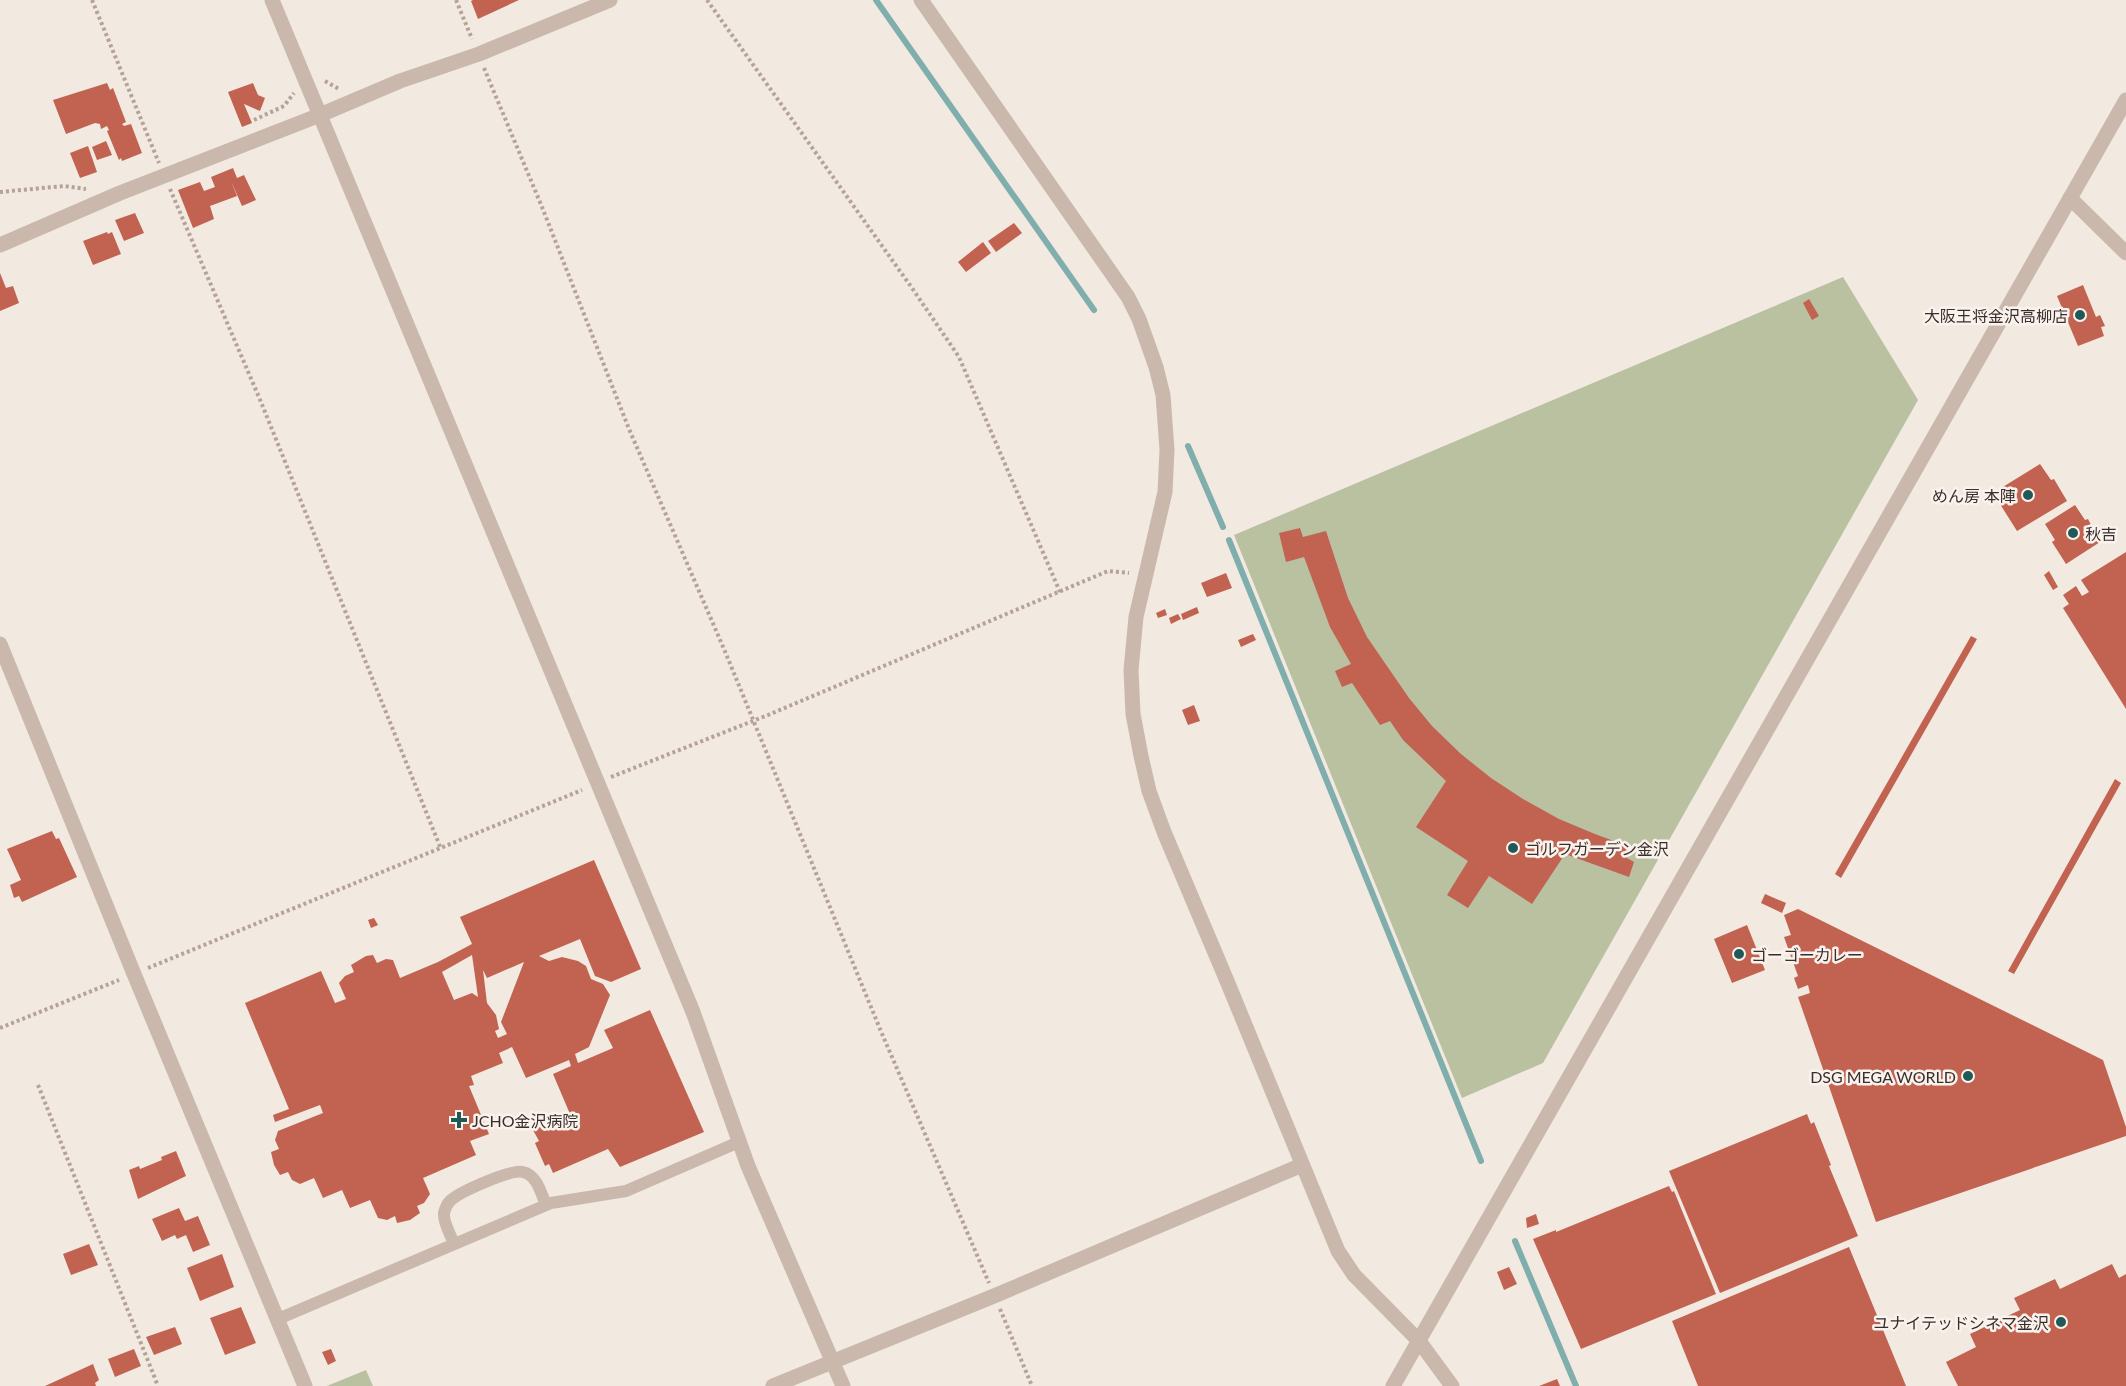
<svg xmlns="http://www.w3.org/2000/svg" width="2126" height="1386" viewBox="0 0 2126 1386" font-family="Lato,'Noto Sans JP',sans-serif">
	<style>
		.green { fill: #b9c1a1 }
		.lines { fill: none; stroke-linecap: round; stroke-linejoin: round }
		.stream { stroke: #80aead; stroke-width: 6 }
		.building { fill: #c16350; fill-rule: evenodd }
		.path { stroke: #b6a297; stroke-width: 4; stroke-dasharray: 3 3; stroke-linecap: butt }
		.service { stroke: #cab8ac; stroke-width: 12 }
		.minor { stroke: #cab8ac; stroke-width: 15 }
		.tertiary { stroke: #cab8ac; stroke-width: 15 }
		.poi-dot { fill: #225958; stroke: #faf3ed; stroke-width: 2 }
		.labels { text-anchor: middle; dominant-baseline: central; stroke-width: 5; stroke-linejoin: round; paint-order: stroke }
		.poi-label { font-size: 16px; fill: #392e2b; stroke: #faf3ed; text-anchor: end }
	</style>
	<rect width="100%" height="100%" fill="#f2e9e1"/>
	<path class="green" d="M1843,277L1918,400L1543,1063L1462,1098L1234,535Z
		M366,1370L373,1386H327Z"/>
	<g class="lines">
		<path class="stream" d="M876,0L1094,310
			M1188,446L1223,527
			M1229,540L1481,1161
			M1515,1241L1576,1386"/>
	</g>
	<path class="building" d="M473,0H519L478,19L471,1Z
		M107,83L110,90L113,88L126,122L122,124L124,126L131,124L142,153L122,161L121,158L119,160L107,131L109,130L107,126L101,129L100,124L95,123L66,134L53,100Z
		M253,83L258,95L265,98L260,111L244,104L252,123L242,127L228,92Z
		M106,141L112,155L97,160L92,147Z
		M88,146L97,172L80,178L70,153Z
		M233,168L237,178L244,175L256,200L242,206L231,181L237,196L210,206L214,219L193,228L178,190L200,182L204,191L215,187L211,177Z
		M135,213L144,233L124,241L115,220Z
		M1014,223L1022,233L996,252L988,241Z
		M107,232L108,234L112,232L121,254L93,265L83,241Z
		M983,242L991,253L966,272L958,262Z
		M0,273L6,288L13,286L19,303L0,311Z
		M2083,285L2096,317L2100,315L2105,326L2101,327L2104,336L2078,346L2057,296Z
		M1809,299L1819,316L1812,320L1803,303Z
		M2040,464L2051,480L2054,479L2067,501L2017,531L1993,493Z
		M2075,505L2085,520L2088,519L2100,542L2066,564L2052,542L2055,540L2045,524Z
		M1300,528L1303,537L1326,531L1348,598L1367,637L1409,698L1432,726L1461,754L1491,778L1523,799L1559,819L1595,834L1630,847L1627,858L1634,862L1629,877L1565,854L1532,904L1489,876L1468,908L1447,895L1468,861L1416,827L1446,781L1403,740L1390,721L1380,725L1352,683L1342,687L1335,671L1351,664L1330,627L1304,557L1286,562L1279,533Z
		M2126,552V709L2063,608L2069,604L2063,595L2076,586L2082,596L2089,592L2081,580Z
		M2049,571L2058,587L2053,590L2044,575Z
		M1226,573L1232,588L1207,597L1201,583Z
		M1197,607L1199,613L1183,620L1181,614Z
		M1165,609L1167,615L1158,618L1156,613Z
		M1178,614L1181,619L1171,624L1169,618Z
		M1253,634L1256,640L1241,647L1238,640Z
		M1971,636L1977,639L1841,878L1835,874Z
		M1194,705L1200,721L1188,725L1182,710Z
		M2115,779L2121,783L2014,974L2008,971Z
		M52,831L56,839L59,838L77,877L22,902L19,896L14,898L10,885L21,880L7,849Z
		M594,860L641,969L611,982L595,976L580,939L539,956L549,961L562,957L578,961L586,966L591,979L603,984L610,995L589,1047L575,1054L578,1063L613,1048L604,1030L650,1010L704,1132L620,1167L608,1149L553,1173L549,1164L545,1166L535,1143L539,1141L533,1130L570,1114L553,1074L571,1066L569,1060L526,1078L512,1047L499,1053L503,1063L471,1076L474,1085L469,1086L489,1134L470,1141L476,1155L423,1178L430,1194L424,1203L417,1206L420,1213L410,1220L397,1223L395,1216L387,1220L378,1218L370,1200L350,1208L342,1190L323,1198L314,1178L300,1184L292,1180L288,1172L280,1175L274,1165L271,1152L279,1149L275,1140L278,1131L323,1113L320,1105L275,1122L273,1115L289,1109L245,1003L321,971L335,1003L346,999L339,983L345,976L354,972L351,965L366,956L373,955L377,963L386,959L393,960L400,978L438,962L472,944L460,917ZM472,955L478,997L472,993L454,1000L442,972ZM524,962L501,1022L507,1034L498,1038L495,1031L499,1029L496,1015L487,1003L483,970L487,978Z
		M1765,894L1786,903L1782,913L1761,903Z
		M1798,909L2103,1060L2126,1127V1136L1876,1222L1798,997L1810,993L1808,985L1798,989L1794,978L1798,976L1784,937L1791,935L1784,915Z
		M374,918L378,925L371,928L368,920Z
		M1747,925L1765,970L1732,983L1714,939Z
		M1807,1114L1811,1124L1814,1122L1831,1165L1829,1166L1858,1236L1720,1293L1669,1171Z
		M176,1151L186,1176L138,1199L129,1170L139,1166L140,1169L162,1160L161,1157Z
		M1669,1186L1672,1192L1674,1191L1716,1294L1581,1349L1533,1239L1556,1230V1232Z
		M179,1208L185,1221L198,1216L210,1245L193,1252L186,1235L177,1239L175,1235L162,1241L152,1219Z
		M1536,1214L1539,1224L1527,1228L1526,1218Z
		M89,1244L98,1265L71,1275L63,1254Z
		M1849,1247L1906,1386H1698L1672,1321Z
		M222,1254L234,1287L200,1301L187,1268Z
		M2112,1264L2119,1278L2126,1274V1386H1958L1946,1362L1976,1347L1970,1334L2020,1310L2014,1298L2055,1279L2060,1289Z
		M1509,1267L1517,1284L1504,1290L1497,1272Z
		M241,1307L256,1343L225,1355L210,1318Z
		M175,1327L182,1344L154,1355L146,1337Z
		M134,1349L141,1366L115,1377L108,1359Z
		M331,1349L336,1361L328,1365L322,1352Z
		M93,1364L99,1380L95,1383L96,1386H45Z
		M1557,1379L1560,1386H1539Z"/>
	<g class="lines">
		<path class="path" d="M92,0L159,163
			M456,0L472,39
			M707,0L912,288L959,357L1060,592
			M484,68L542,207L629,429L724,649L880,1029L989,1283
			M325,81L339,89
			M254,120L284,106L294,93
			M170,189L261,402L441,849
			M0,192L64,186L86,189
			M611,777L768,715L1108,571L1129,573
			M148,968L582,790
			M0,1028L119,980
			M38,1085L158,1386
			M1000,1309L1032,1386"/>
		<path class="service" d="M454,1244C451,1235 443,1223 444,1213C445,1209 447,1204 450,1201C459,1192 511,1169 523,1172C537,1175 541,1193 546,1205
			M278,1319L551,1203L626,1191L739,1142"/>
		<path class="minor" d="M272,0L693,1012L748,1166L843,1386
			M2070,198L2126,253
			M0,644L134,974L305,1386
			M773,1386L994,1296L1302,1165"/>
		<path class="tertiary" d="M921,0L1128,297L1139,319L1156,367L1163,395L1167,450L1165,492L1136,617L1131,670L1133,714L1141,756L1149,791L1164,832L1227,981L1338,1251L1354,1275L1419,1341L1452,1386
			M0,245L120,193L320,115L400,81L479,54L610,0
			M1393,1386L2126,100"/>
	</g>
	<g class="poi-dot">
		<circle cx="2080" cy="315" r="6"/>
		<circle cx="2028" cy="495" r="6"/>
		<circle cx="2073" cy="533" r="6"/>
		<circle cx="1513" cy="848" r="6"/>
		<circle cx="1739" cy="954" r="6"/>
		<circle cx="1968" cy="1076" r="6"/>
		<path d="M456 1111h6v6h6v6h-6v6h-6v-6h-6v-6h6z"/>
		<circle cx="2061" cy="1322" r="6"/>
	</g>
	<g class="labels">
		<g class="poi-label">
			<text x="2068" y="315">大阪王将金沢高柳店</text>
			<text x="2016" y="495">めん房 本陣</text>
			<text x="2085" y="533" text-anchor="start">秋吉</text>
			<text x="1525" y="848" text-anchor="start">ゴルフガーデン金沢</text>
			<text x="1751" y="954" text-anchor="start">ゴーゴーカレー</text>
			<text x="1956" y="1076">DSG MEGA WORLD</text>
			<text x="472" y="1120" text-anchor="start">JCHO金沢病院</text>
			<text x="2049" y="1322">ユナイテッドシネマ金沢</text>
		</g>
	</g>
</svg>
